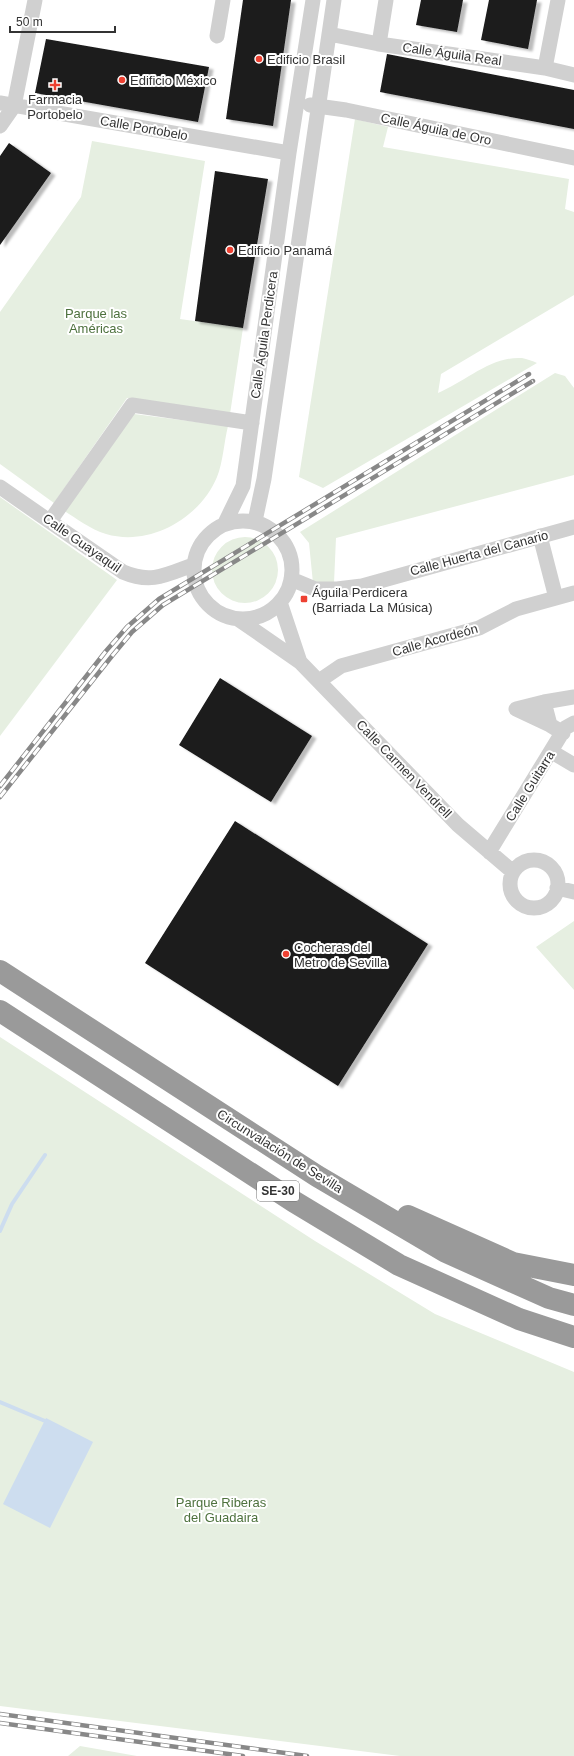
<svg xmlns="http://www.w3.org/2000/svg" width="574" height="1756" viewBox="0 0 574 1756" font-family="Helvetica,sans-serif">
	<style>
		.green { fill: #e6efe1 }
		.water { fill: #cdddef }
		.lines { fill: none; stroke-linecap: round; stroke-linejoin: round }
		.stream { stroke: #cdddef; stroke-width: 4 }
		.building { fill: #1a1a1a; filter: url(#shadow) }
		.minor { stroke: #d0d0d0; stroke-width: 15 }
		.highway { stroke: #9a9a9a; stroke-width: 22 }
		.rail-casing { stroke: #888; stroke-width: 4.5 }
		.rail { stroke: #fff; stroke-width: 3; stroke-dasharray: 9; stroke-linecap: butt }
		.poi-dot { fill: #ed4132; stroke: #fff; stroke-width: 1.5 }
		.labels { text-anchor: middle; dominant-baseline: central; stroke-width: 4; stroke-linejoin: round; paint-order: stroke }
		.shield { fill: #fff; stroke: #707070; stroke-width: 1 }
		.shield-label { font-size: 12px; font-weight: bold; fill: #333 }
		.street-label { font-size: 13px; fill: #333; stroke: #fff }
		.poi-label { font-size: 13px; fill: #333; stroke: #fff; text-anchor: start }
		.park-label { font-size: 13px; fill: #4d713d; stroke: #fff }
	</style>
	<defs>
		<filter id="shadow"><feDropShadow dx="4.5" dy="2.5" stdDeviation="1" flood-color="#0004"/></filter>
	</defs>
	<rect width="100%" height="100%" fill="#fff"/>
	<path class="green" d="M355,119L388,127L383,147L569,179L565,209L574,212V295L441,374L438,393C465,382 491,356 522,358C527,359 533,361 537,363L323,488L299,477Z
		M92,141L205,161L180,319L243,328L230,414L127,398L54,503L0,464V312L81,197Z
		M555,373L565,376L574,388V475L336,538L334,583H313L309,543L300,532Z
		M134,414L228,426C224,442 223,462 217,477C200,518 150,547 106,534C90,529 77,519 63,510Z
		M0,497L117,580L0,736Z
		M212 570a33 33 0 1 1 66 0a33 33 0 1 1-66 0Z
		M574,921V990L536,947Z
		M0,1037L315,1241L435,1314L574,1372V1756H400L0,1706Z
		M80,1746L137,1756H68Z"/>
	<path class="water" d="M46,1418L93,1442L50,1528L3,1504Z"/>
	<g class="lines">
		<path class="stream" d="M0,1231L12,1204L45,1155
			M0,1402L45,1421"/>
	</g>
	<path class="building" d="M243,0H291L273,126L226,119Z
		M421,0H463L457,32L416,25Z
		M489,0H537L528,49L481,40Z
		M46,39L209,67L198,122L35,93Z
		M387,54L574,90V129L380,92Z
		M9,143L51,173L0,245V156Z
		M215,171L268,179L243,328L195,321Z
		M220,678L312,736L271,802L179,745Z
		M235,821L428,944L338,1086L145,963Z"/>
	<g class="lines">
		<path class="minor" d="M329,34L379,44L545,68L574,75
			M217,36L223,0
			M379,44L386,0
			M545,68L558,0
			M0,103L289,153
			M310,105L346,110L574,158
			M0,126L14,106L35,0
			M0,487L123,572C151,584 166,575 193,565
			M194 570a49 49 0 1 1 98 0a49 49 0 1 1-98 0Z
			M50,521L132,405L252,423
			M255,521L264,479L334,0
			M225,523L243,486L289,153L313,0
			M540,536L556,598
			M291,579L315,589H337L362,586L574,527
			M280,602L300,662
			M238,619L300,662L458,825L513,872
			M319,681L341,666L479,628L516,609L574,593
			M544,702L516,709L550,725
			M563,733L550,725L544,702L574,697
			M552,752L574,765
			M489,852L565,728L574,723
			M510 884a24 24 0 1 1 48 0a24 24 0 1 1-48 0Z
			M557,888L574,892"/>
		<path class="highway" d="M0,971L317,1176L446,1252L549,1298L574,1305
			M0,1011L293,1201L399,1265L519,1319L574,1337
			M408,1216L513,1263L574,1275"/>
		<g class="rail-casing">
			<path id="rail" d="M0,786L106,651L127,627L159,599L529,374
				M0,797L112,656L132,632L163,605L533,381
				M0,1714L307,1756
				M0,1723L243,1756"/>
		</g>
		<use href="#rail" class="rail"/>
	</g>
	<g class="poi-dot">
		<circle cx="259" cy="59" r="4"/>
		<circle cx="122" cy="80" r="4"/>
		<path d="M53 79h4v4h4v4h-4v4h-4v-4h-4v-4h4z"/>
		<circle cx="230" cy="250" r="4"/>
		<rect x="300" y="595" width="8" height="8" rx="2"/>
		<circle cx="286" cy="954" r="4"/>
	</g>
	<g class="labels">
		<rect class="shield" x="257" y="1181" width="42" height="20" rx="3"/>
		<g class="shield-label">
			<text x="278" y="1191">SE-30</text>
		</g>
		<g class="street-label">
			<text transform="translate(452 54) rotate(8)">Calle Águila Real</text>
			<text transform="translate(144 128) rotate(10)">Calle Portobelo</text>
			<text transform="translate(436 129) rotate(12)">Calle Águila de Oro</text>
			<text transform="translate(264 335) rotate(-82)">Calle Águila Perdicera</text>
			<text transform="translate(82 543) rotate(35)">Calle Guayaquil</text>
			<text transform="translate(479 553) rotate(-15)">Calle Huerta del Canario</text>
			<text transform="translate(435 640) rotate(-16)">Calle Acordeón</text>
			<text transform="translate(404 769) rotate(46)">Calle Carmen Vendrell</text>
			<text transform="translate(530 786) rotate(-58)">Calle Guitarra</text>
			<text transform="translate(280 1151) rotate(32)">Circunvalación de Sevilla</text>
		</g>
		<g class="poi-label">
			<text x="267" y="59">Edificio Brasil</text>
			<text x="130" y="80">Edificio México</text>
			<text x="55" y="99" text-anchor="middle">Farmacia<tspan x="55" dy="15">Portobelo</tspan></text>
			<text x="238" y="250">Edificio Panamá</text>
			<text x="312" y="592">Águila Perdicera<tspan x="312" dy="15">(Barriada La Música)</tspan></text>
			<text x="294" y="947">Cocheras del<tspan x="294" dy="15">Metro de Sevilla</tspan></text>
		</g>
		<g class="park-label">
			<text x="96" y="313">Parque las<tspan x="96" dy="15">Américas</tspan></text>
			<text x="221" y="1502">Parque Riberas<tspan x="221" dy="15">del Guadaira</tspan></text>
		</g>
	</g>
	<path d="M10 26v6h105v-6" fill="none" stroke="#333333" stroke-width="2"/>
	<text x="16" y="26" font-size="12" fill="#333333" stroke="#ffffff" stroke-width="3" paint-order="stroke">50 m</text>
</svg>
